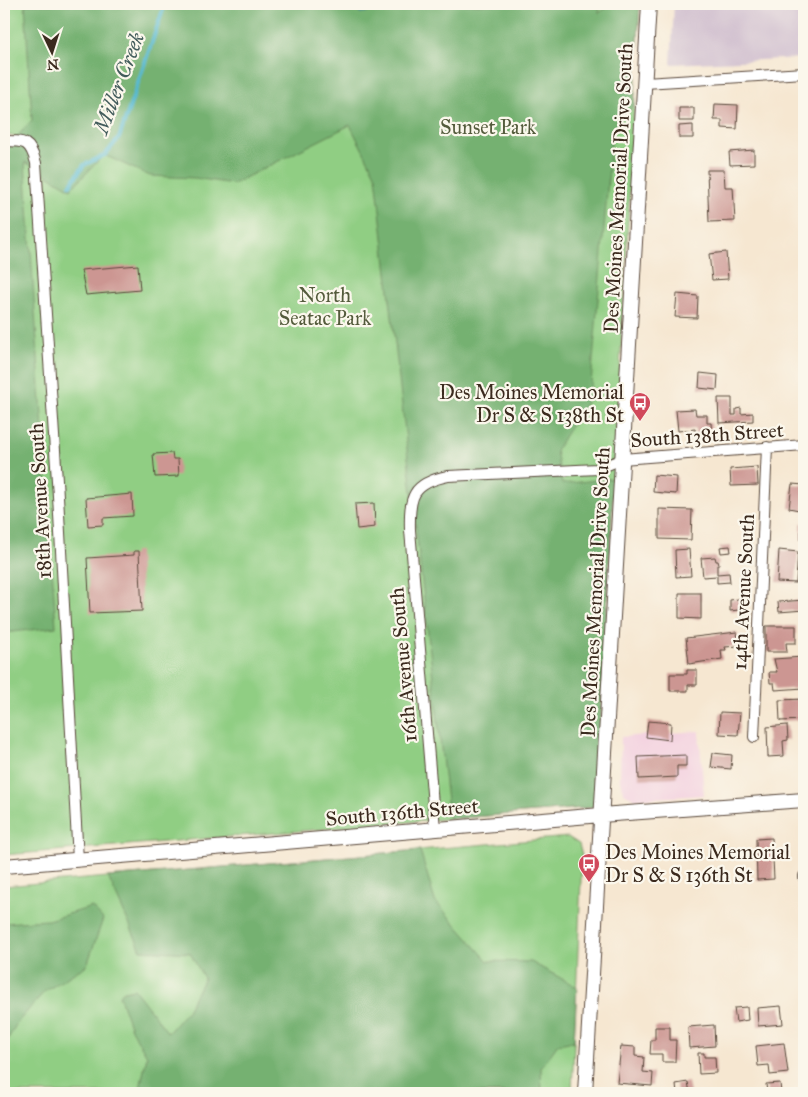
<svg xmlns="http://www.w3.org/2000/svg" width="808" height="1097" viewBox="0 0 808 1097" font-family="'IM FELL Great Primer',serif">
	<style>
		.built { fill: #f3cfdf }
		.industrial { fill: #cfbdce }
		.green { fill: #90ce83; stroke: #667c50 }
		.forest { fill: #74b171; stroke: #586e48 }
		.water { fill: #52b8d0; stroke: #467177 }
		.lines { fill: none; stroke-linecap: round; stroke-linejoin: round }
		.stream { stroke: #52b8d0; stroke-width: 4 }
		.building { fill: #cc9692 }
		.street-casing { stroke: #574639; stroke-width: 12 }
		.secondary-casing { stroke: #574639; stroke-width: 16 }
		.street { stroke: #fff; stroke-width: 10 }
		.secondary { stroke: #fff; stroke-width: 14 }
		.labels { text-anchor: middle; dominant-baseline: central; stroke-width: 4.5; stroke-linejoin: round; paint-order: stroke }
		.park-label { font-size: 20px; fill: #545b3c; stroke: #fbf7ec }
		.street-label { font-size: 20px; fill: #3b2a1e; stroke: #fbf7ec }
		.poi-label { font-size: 20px; fill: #3b2a1e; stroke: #fbf7ec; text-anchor: end }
		.water-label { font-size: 21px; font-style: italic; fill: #435c5c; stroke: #fbf7ec }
	</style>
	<rect width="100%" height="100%" fill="#fbf7ec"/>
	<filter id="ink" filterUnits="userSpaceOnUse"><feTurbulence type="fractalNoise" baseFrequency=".02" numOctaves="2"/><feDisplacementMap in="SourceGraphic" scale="10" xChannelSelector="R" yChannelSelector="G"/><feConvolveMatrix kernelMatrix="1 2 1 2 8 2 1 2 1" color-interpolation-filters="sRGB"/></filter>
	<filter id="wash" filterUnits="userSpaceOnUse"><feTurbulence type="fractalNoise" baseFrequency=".0096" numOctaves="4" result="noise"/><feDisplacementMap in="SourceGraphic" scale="20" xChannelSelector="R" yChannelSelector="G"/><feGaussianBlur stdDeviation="1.12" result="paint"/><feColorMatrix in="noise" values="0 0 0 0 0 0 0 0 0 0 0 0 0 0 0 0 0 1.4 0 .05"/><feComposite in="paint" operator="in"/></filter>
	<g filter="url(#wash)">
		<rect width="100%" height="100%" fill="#f6e7d1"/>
		<path class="built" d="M699,731L704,795L635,799L624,793L620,781L621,737Z"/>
		<path class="industrial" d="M674,4H804V58L671,64Z"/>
		<path class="green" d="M4,4H640L596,807L4,855V627L49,622L14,136H4Z
			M568,837L579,844L582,856L572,1093H4V886Z"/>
		<path class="forest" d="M25,4H600L599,13L612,4H640L634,105L612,132L590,396L556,450L562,484L614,478L596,807L449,819L376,176L350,125L233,184L195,178L150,176L104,155L71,189L25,162L56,627L4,633V149L7,148L32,120Z
			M420,850L435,901L488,961L531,962L577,987L574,1041L558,1044L541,1068L542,1093H139L147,1056L131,1029L119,995L124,991L134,989L168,1033L187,1011L204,978L190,953L141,950L108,877Z
			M92,907L103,919L87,965L44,992L17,1023L4,1046V923L48,920Z"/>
		<path class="water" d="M355,4H370V7L367,12L360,13Z"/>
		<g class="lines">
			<path class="stream" d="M70,185L84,165L105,155L119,138L165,4"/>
		</g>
		<g id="blocks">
			<path class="building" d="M774,4H804V7L774,5Z
				M715,104L738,105L737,129L722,128V120H714Z
				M679,108H694V121H679Z
				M693,125V138H679V126Z
				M754,150V164L730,165L729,152Z
				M707,170H724L725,187H733L735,221L709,222Z
				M726,252L728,279L712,280L709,254Z
				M138,265L140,290L86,295L81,270Z
				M677,294L698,296L697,318L675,317Z
				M700,373L718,375L717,390L699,388Z
				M718,398H732V415H736V409L741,408V414L753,413V421L719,423Z
				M695,409L696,415H707V423H711L712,438L696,440L695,429L678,431L676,410Z
				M172,453L173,459H178L179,476L155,477L153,454Z
				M757,467L758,485L731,486L730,469Z
				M654,475L677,477L676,494L653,492Z
				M792,484L804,485V511L789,508Z
				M132,494L133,516L103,518V525L88,526L86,498Z
				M374,503L375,527L357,529L355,504Z
				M659,509L692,510L691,540L659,539Z
				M801,523H804V540H801Z
				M730,546L731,552L721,553L720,547Z
				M689,549L691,576L676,577L675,550Z
				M779,550L798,552L796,583L777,582Z
				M134,551H139L142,611L90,613L87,558L134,555Z
				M715,557L716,561H718L719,565H717V574L729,573L730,582L717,583V576L703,577L701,558Z
				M679,593H701V619L679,618Z
				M747,598V609L730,611V600Z
				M804,600V610L779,612L778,602Z
				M766,626H796V643H786L787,652H766Z
				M737,632L739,646L725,647L726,650H721L722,659L689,664L686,638Z
				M803,657L804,688L775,690L774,683H770L769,672H777L774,659Z
				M687,670H697V685H688V691H670V674H687Z
				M804,699V720L780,721L779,700Z
				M720,712L740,713L738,735L719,734Z
				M648,721L671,723L670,740L646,737Z
				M787,725L788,740L783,741L784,756L768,757L767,727Z
				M801,732H804V751H802Z
				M713,753L732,755L731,769L711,767Z
				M686,755V766H677V777L639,779L638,757Z
				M772,838L774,879L757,880L756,839Z
				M781,1006L783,1024L758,1026L757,1008Z
				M747,1007L748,1020L736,1022L734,1008Z
				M714,1025L715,1046L689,1048L688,1027Z
				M655,1027H670V1040H676L675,1062H662V1054H650L651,1040H655Z
				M784,1043L788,1073L770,1075L769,1065L758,1066L756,1046Z
				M621,1046L635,1047V1056L644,1057L643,1072L653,1073L652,1086L617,1083Z
				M698,1053H704V1057H715L716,1073L699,1074Z
				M688,1082L690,1093H677L676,1084Z
				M780,1083L781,1093H767L766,1084Z
				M640,1091V1093H624V1092Z"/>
		</g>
	</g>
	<g filter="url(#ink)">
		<use href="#blocks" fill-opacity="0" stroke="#574639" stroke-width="1"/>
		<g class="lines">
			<g class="street-casing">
				<path id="street" d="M645,83L804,73
					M4,141C25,141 30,141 36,163L58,496L78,860
					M754,737L767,447
					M435,829L410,530C409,497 412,483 448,476L598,469L622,459L804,445
					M804,876V878"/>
			</g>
			<g class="secondary-casing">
				<path id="secondary" d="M4,866L601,815L804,800
					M585,1093L649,4"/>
			</g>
			<use href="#street" class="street"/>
			<use href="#secondary" class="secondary"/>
		</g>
	</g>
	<defs>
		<g id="bus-pin" transform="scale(1.125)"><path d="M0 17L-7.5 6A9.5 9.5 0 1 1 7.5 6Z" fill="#d1495b" stroke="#fbf7ec"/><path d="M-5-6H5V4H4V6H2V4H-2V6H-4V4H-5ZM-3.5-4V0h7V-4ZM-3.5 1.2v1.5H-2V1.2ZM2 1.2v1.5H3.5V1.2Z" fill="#fff"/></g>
	</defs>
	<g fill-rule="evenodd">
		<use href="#bus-pin" x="640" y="403"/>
		<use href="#bus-pin" x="589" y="864"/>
	</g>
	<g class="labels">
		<g class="park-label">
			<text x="488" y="127">Sunset Park</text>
			<text x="325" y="295">North<tspan x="325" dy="23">Seatac Park</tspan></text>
		</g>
		<g class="street-label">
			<text transform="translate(618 188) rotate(-87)">Des Moines Memorial Drive South</text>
			<text transform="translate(707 435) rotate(-4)">South 138th Street</text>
			<text transform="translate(40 501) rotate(-93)">18th Avenue South</text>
			<text transform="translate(595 592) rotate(-87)">Des Moines Memorial Drive South</text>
			<text transform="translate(743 592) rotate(-87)">14th Avenue South</text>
			<text transform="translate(403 665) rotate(-95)">16th Avenue South</text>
			<text transform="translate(402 812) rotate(-5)">South 136th Street</text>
		</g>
		<g class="poi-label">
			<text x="624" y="392">Des Moines Memorial<tspan x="624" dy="23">Dr S &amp; S 138th St</tspan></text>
			<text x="605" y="852" text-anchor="start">Des Moines Memorial<tspan x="605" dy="23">Dr S &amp; S 136th St</tspan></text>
		</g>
		<g class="water-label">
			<text transform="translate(119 83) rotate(-69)">Miller Creek</text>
		</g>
	</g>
	<rect width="808" height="1097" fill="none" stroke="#fbf7ec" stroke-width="20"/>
	<g transform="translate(52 52) rotate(176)" stroke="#fbf7ec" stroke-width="4" paint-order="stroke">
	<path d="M0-4L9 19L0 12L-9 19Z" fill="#3b2a1e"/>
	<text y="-8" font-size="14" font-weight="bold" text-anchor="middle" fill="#3b2a1e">N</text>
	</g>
</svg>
